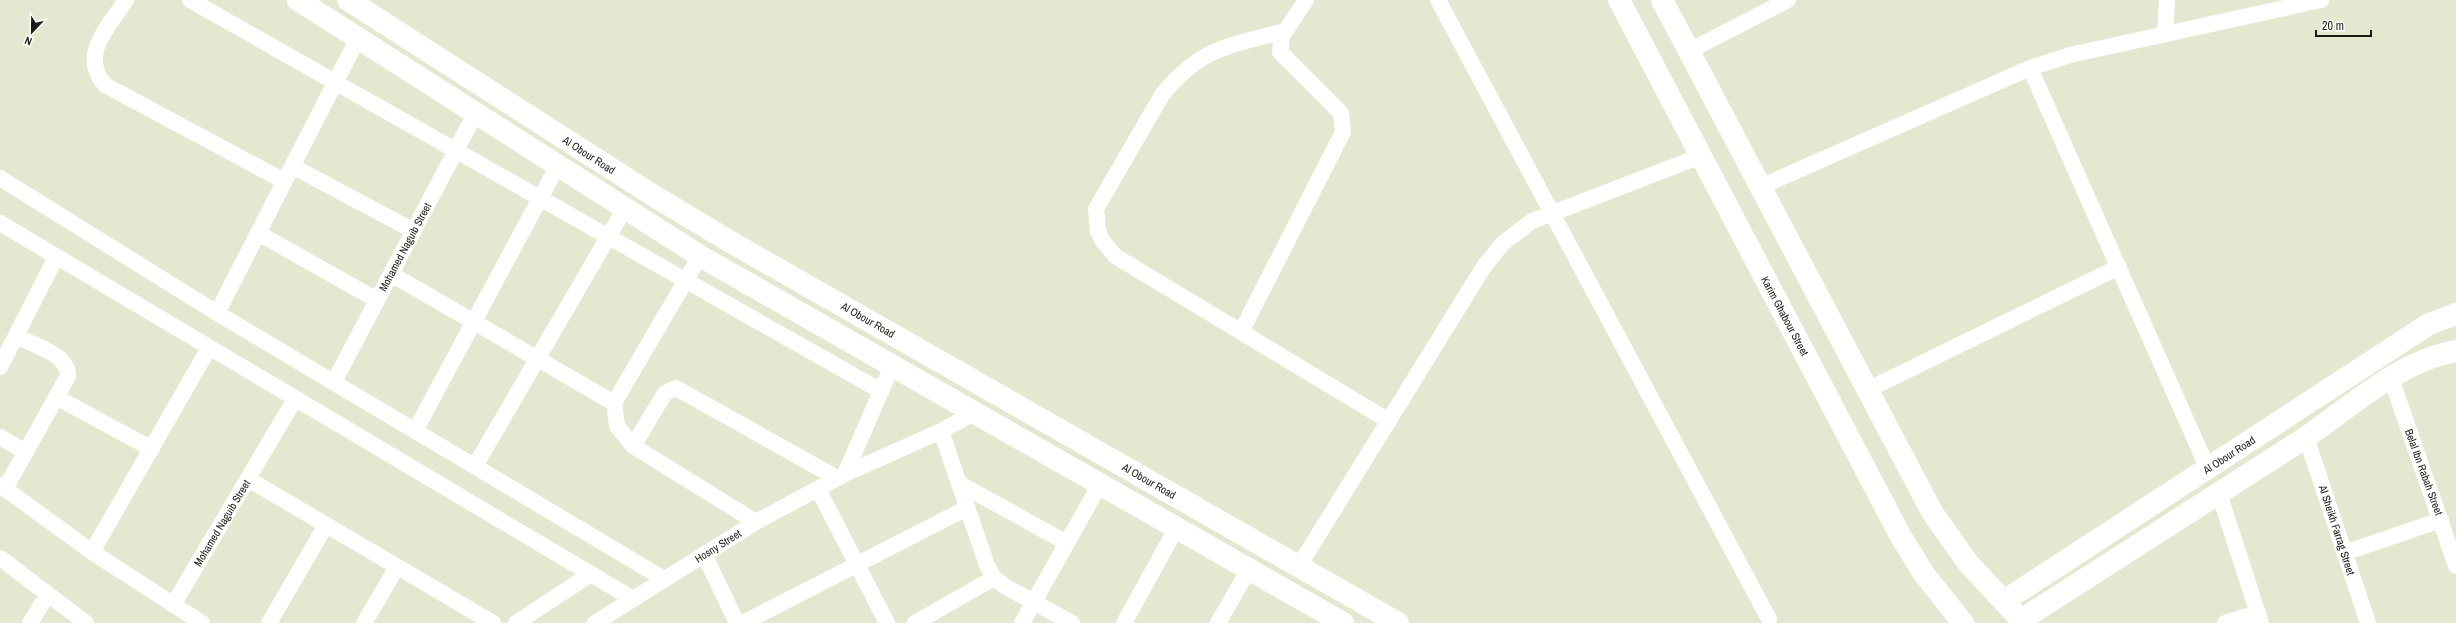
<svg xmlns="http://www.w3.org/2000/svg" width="2456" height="623" viewBox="0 0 2456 623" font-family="'Archivo Narrow',sans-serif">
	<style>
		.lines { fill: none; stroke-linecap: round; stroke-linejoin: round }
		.street { stroke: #fff; stroke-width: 16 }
		.secondary { stroke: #fff; stroke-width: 22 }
		.labels { text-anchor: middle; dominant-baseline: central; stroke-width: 3; stroke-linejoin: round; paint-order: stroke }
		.street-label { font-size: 11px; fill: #1a1b13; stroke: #fff }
	</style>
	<rect width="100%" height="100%" fill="#e4e8d0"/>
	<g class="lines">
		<path class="street" d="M126,0C108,28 79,55 105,85L284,181
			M190,0L881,391
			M1438,0L1769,619
			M1285,31C1229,46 1201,47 1162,95L1096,209L1098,231L1102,240L1115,256L1389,421
			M2165,34L2167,0
			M1689,51L1788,0
			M2030,68L2208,469
			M292,166L414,231
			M0,178L217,313L664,579
			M1760,187L2030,68L2070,55L2321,0
			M0,223L633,599
			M258,233L377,300
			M391,274L614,403L617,426L633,446L756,522
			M217,313L358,38
			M1241,332L1343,132L1341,113L1280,52L1282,36L1306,0
			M0,367L56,257
			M2391,378L2456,566
			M334,382L476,112
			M1867,390L2119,267
			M56,397L152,449
			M614,403L700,256
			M415,431L558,165
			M941,431L987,565L994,578L1006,587L1072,623
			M0,437L26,452
			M2306,437L2368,623
			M633,446L665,393L676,388L837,478
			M475,466L625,208
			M845,474L892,366
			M248,479L493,623
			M960,484L1067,543
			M0,485L92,552L202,623
			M5,489L68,376C69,354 33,345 16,336
			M818,489L887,623
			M2219,493L2261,623
			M92,552L209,348
			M2344,553L2441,520
			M704,554L737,623
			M0,558L86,623
			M1299,566L1483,268L1502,244L1532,221L1701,156
			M173,605L295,399
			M30,623L48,594
			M269,623L326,525
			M364,623L397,567
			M516,623L591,574
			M595,623L756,522L845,474L941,431L974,413
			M743,623L967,508
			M915,623L994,578
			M1022,623L1100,484
			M1124,623L1177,527
			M1218,623L1249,569
			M2225,623L2258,613"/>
		<path class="secondary" d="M298,0L700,256L1343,623
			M348,0L654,196L729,241L1398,623
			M1619,0L1900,535L1924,574L1963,623
			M1662,0L1932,512L1968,563L2024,623
			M2004,601L2429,324L2456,314
			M2021,620C2116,559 2211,499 2305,438C2350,407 2401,360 2456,351"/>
	</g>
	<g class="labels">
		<g class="street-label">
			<text transform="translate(589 155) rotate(33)">Al Obour Road</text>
			<text transform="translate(405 247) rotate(-62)">Mohamed Naguib Street</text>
			<text transform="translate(1785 316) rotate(62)">Karim Ghabour Street</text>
			<text transform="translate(868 320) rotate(30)">Al Obour Road</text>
			<text transform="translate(2229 455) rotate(-33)">Al Obour Road</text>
			<text transform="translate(2424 472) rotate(70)">Belal Ibn Rabah Street</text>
			<text transform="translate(1149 481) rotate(30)">Al Obour Road</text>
			<text transform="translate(222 523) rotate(-59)">Mohamed Naguib Street</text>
			<text transform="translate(2337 530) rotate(72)">Al Sheikh Farrag Street</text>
			<text transform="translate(718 546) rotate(-32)">Hosny Street</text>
		</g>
	</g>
	<g transform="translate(32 32) rotate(202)" stroke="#ffffff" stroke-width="3" paint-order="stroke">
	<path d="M0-3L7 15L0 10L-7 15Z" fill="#1a1b13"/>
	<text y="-6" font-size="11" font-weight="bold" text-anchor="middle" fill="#1a1b13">N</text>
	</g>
	<path d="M2316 30v6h55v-6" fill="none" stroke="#1a1b13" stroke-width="2"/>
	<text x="2322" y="30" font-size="12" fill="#1a1b13" stroke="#ffffff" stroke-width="3" paint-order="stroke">20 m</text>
</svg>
